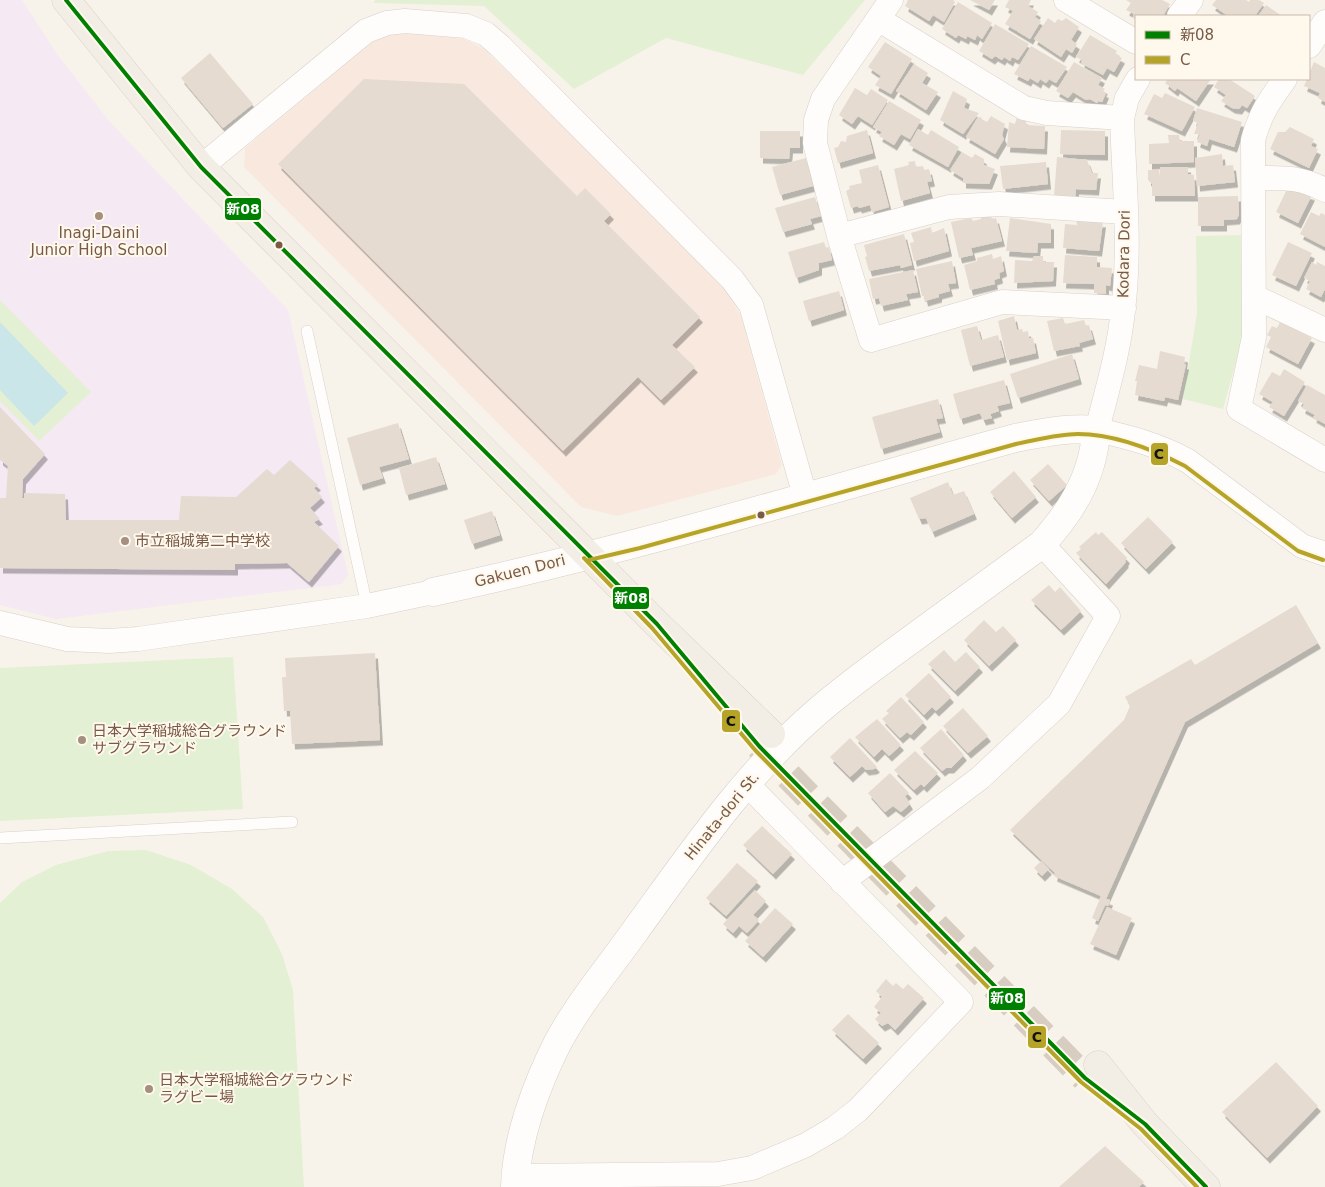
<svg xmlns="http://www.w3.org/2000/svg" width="1325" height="1187" viewBox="0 0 1325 1187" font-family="'DejaVu Sans','Noto Sans JP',sans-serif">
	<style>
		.commercial { fill: #f9e8dd }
		.education { fill: #f5e9f3 }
		.green { fill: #e3f0d3 }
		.water { fill: #cae6e9 }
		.building { fill: #e5dbd1; filter: url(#shadow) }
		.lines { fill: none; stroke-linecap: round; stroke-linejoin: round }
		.primary-tunnel { stroke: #d8cdc1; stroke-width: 28; stroke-dasharray: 28 14; stroke-linecap: butt }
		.lane-casing { stroke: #d7d0c8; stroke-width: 12 }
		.street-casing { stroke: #d7d0c8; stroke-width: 25 }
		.secondary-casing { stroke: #d7cfc6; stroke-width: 29 }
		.primary-casing { stroke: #dad0c8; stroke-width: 29 }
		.lane { stroke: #fefdfc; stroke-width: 11 }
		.street { stroke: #fefdfc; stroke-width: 24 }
		.secondary { stroke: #fefdfc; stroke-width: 28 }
		.primary { stroke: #f3eee5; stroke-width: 28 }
		.bus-1-casing { stroke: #fff8ec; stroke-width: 8 }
		.bus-2-casing { stroke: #fff8ec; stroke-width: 8 }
		.bus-1 { stroke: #008000; stroke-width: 4 }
		.bus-2 { stroke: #b5a427; stroke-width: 4 }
		.poi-dot { fill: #a59080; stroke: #fff8ec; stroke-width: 2 }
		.bus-dot { fill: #795a47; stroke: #fff8ec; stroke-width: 2 }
		.labels { text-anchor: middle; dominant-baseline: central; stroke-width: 4; stroke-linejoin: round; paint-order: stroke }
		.poi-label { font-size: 15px; fill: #795a47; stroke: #fff8ec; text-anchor: start }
		.street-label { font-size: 15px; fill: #795a47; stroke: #fff8ec }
		.line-badge { stroke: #fff8ec; stroke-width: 2 }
		.badge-label { font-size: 14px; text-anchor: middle; font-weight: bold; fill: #fff }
		.pale-badge-label { font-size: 14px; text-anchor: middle; font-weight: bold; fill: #111 }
	</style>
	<defs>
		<filter id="shadow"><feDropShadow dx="3" dy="5.5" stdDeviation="0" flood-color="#0004"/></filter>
	</defs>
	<rect width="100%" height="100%" fill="#f8f3ea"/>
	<path class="commercial" d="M402,33L464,39L484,49L721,282L741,316L782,465L776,474L617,516L581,507L244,167L245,148L374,41L388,35Z"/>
	<path class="education" d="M0,0H22L57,54L109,121L288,310L348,575L342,584L56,619L0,605Z"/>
	<path class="green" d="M375,0H865L803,75L666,38L574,89L484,6L374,3Z
		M1245,235V314L1241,344L1223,409L1183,399L1197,313L1196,236Z
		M0,300L91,392L39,441L0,401Z
		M233,657L243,809L0,821V668Z
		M146,850L191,865L232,889L263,917L282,954L293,990L304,1187H0V903L22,882L56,865L108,851Z"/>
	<path class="water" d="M1,323L68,393L34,426L0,390V324Z"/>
	<path class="building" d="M908,0H953L955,2L944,22L933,15L929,21L905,6Z
		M970,0H995L989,10Z
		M1009,0H1031L1028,6L1038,12L1035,17L1041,21L1030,39L1005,24L1013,11L1005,7Z
		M1126,0H1162L1170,4L1163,16H1136V19L1133,17L1134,14L1126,10L1131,3Z
		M1216,0H1246L1249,2L1250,0H1259L1264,3L1255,16H1228L1212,5Z
		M958,2L992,23L982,39L977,35L975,40L967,36L966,39L958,35L956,38L942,29Z
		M1266,5L1282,16H1258Z
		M1048,18L1055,23L1058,19L1062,21L1066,18L1079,27L1071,40L1077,44L1072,53L1066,49L1061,57L1034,39Z
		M995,24L1029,44L1018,60L1012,57L1010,61L1004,57L1002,60L995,56L992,59L979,51Z
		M1090,35L1117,51L1115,54L1122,58L1114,72L1107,68L1103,75L1081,63L1082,60L1076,57Z
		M885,42L912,59L891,94L875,85L881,76L868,67Z
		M1031,46L1067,67L1056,83L1049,79L1046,83L1040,79L1038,83L1030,78L1028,81L1014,74Z
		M210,53L253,104L223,128L181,78Z
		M1074,62L1102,78L1098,85L1105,89L1103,91L1106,93L1102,102L1098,101L1097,103L1090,99L1086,100L1073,92L1068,98L1056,91Z
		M1314,62L1325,68V102L1318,98L1320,93L1304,86L1307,79H1309V74Z
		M914,64L928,73L922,83L938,92L926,110L896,91Z
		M364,79L464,84L577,196L585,188L611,214L604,221L700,317L672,345L695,367L661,400L638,377L563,451L278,164Z
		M1168,79H1211L1196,101L1177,88L1175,91L1165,83Z
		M1219,79H1229L1255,96L1247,108L1242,105L1239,109L1232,108L1221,101L1226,95L1214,87Z
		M855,88L867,95L871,89L888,100L872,125L858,116L852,124L839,115Z
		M953,91L967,99L964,108L979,113L963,134L940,120Z
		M1165,93L1195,107L1182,131L1144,114L1154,94L1162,98Z
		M889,101L921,120L910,139L901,134L894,145L879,136L882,132L873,127Z
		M1197,108L1242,122L1234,147L1209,139L1207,146L1197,142L1200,134H1194L1198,123L1193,121Z
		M991,116L1005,124L1002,135L1004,139L995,154L966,137L978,117L987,122Z
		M1017,117L1026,120V125L1045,126L1044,149L1007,147L1009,122L1015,124Z
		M1290,127L1314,139L1311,146L1318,149L1309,168L1270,149L1278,132H1285Z
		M918,129L928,135L931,130L959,147L948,167L909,145Z
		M867,130L873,153L838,163L834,148L838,147L841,141L846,142L847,136Z
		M1061,130L1105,131V155L1060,154Z
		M760,131H800V148H790L789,159L760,158Z
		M1168,135H1179L1180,141H1194V162L1149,164V144L1169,143Z
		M962,152L972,158L975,154L984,159V165L995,169L989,184L963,183V178L950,170Z
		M1222,154L1223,166L1233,165L1235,182L1197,186L1195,158Z
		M1057,157L1087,160L1092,173H1098L1096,190L1076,189L1075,198L1054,196Z
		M806,158L813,186L780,195L772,167Z
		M915,161L916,167L923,166L924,170L929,169L932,181L927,182L930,193L901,201L894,169L909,165L908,162Z
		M1046,162L1048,184L1003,189L1000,166Z
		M878,165L889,207L872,212L870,205L859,208L858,206L851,208L846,191L850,189L849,186L862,183L859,170Z
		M1160,167H1188V174L1194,175L1195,196H1152V184L1148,180V170H1159L1160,176Z
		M1288,187L1312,195L1298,223L1276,212Z
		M1238,196L1239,214L1237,219L1224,220V226H1198V197Z
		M815,197L821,216L810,219L812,224L783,232L775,208Z
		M1311,212L1319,216L1321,213L1325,215V247L1300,234Z
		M990,213L992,219L996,218L1002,241L971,248L973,255L959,258L951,222L971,218L973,221L981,219L980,215Z
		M1010,218L1051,224V243H1038L1037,253L1006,251Z
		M1076,219L1103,222L1099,251L1063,248L1065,224L1077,225Z
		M931,227L932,233L944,228L949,251L914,261L910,243L914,242L911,233Z
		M904,234L912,265L901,268L900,265L869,271L865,257L867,256L864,245Z
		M824,242L826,248L829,247L832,260L819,263V270L796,278L788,252Z
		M1288,242L1312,253L1296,286L1272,275Z
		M992,254L993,259L1001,256L1004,271L999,273L1000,278L994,280L995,284L970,290L964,265L977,261V258Z
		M1065,255L1097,257V267L1112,268L1110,286L1106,285V294L1094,293V284L1063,283Z
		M1034,256H1043V262H1054L1053,281L1014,283L1015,260L1032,261Z
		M952,261L956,283L948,284L950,291L939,294V297L925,301L924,296H922L916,269Z
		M1312,262L1316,265L1317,262L1325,266V289L1321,297L1306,289L1310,281L1304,278Z
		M913,270L918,292L906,294L908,300L881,306L879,298L873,299L869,279Z
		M839,291L844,310L809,321L803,301Z
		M1014,316L1017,330L1022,329L1023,332L1028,331L1029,338H1033L1036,353L1007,360L998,321Z
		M1063,318L1065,324L1084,320L1086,326L1089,325L1093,339L1079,343L1080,346L1054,351L1047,321Z
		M1280,322L1312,338L1298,364L1266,347L1271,337L1267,335L1272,326L1277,328Z
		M977,326L981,340L998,335L1004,357L970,366L961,330Z
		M1160,351L1185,357L1184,364H1186L1178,400L1165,397L1164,401L1135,395L1137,381H1135L1139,365L1157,369Z
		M1072,354L1079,379L1018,398L1010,374Z
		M1284,369L1305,382L1284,416L1269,407L1273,402L1259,394L1272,372L1280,376Z
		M1004,380L1010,403L997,406L999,411L990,414L992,418L983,420L980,413L960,419L953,394Z
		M1307,385L1325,395V424L1313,417L1315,415L1302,408L1304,404L1298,401Z
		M938,399L943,418L936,419L940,432L881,449L872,417Z
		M0,407L45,454L23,479L22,498H24V493L65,494L66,520H179L181,496L236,497L267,469L274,475L290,460L318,485L314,488L322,497L310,508L320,519L314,522L339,546L309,582L287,563L235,564V570L0,568V498H6L8,466L0,460Z
		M398,423L409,459L379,467L383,478L360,485L347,438Z
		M436,457L445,484L406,495L399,468Z
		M1048,464L1067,485L1049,501L1030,480Z
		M1014,471L1036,497L1012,518L990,492Z
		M948,482L953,495L964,491L974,514L932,532L926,518L919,519L910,498Z
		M492,511L500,535L472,544L464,520Z
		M1148,517L1173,542L1146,569L1121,543Z
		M1096,532L1098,535L1102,532L1127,558L1125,561L1126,562L1106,584L1076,553L1081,549L1079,547Z
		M1049,585L1055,592L1060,587L1081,611L1061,630L1031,600Z
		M1296,605L1318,643L1185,722L1106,899L1110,900L1108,906L1105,905L1098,921L1092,918L1101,896L1054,876L1055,873L1010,830L1124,720L1130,706L1125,697L1191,659L1195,665Z
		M984,620L996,632L1003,626L1016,640L989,666L964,640Z
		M944,650L955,662L966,652L980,667L955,691L928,664Z
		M375,653L380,740L292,744L290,711H284L282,677H286L285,658Z
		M929,673L951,697L936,711L932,707L924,715L905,695Z
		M901,697L924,722L911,735L907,732L900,738L882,719L889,713L886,711Z
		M963,708L988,736L968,753L943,726Z
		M877,719L901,745L889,756L882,749L874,757L855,737Z
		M941,729L964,755L951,768H946L942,771L920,748Z
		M850,738L877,767L874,769L866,770L862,766L850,777L830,757Z
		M915,751L938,773L924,787L921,784L914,790L894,770Z
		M890,773L909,793L905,796L910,804L901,812L893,806L885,812L868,793Z
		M762,826L792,854L773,874L743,845Z
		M1041,861L1049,869L1042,876L1034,868Z
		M737,863L758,881L726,916L706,898Z
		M755,890L766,901L753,915L759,920L747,933L739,926L733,933L723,924Z
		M1107,907L1132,918L1116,955L1090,944Z
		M775,908L793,924L763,957L745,941Z
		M886,979L893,986L896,983L903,989L908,984L924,998L895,1030L888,1023L882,1026L875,1019L881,1013L874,1007L882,997L876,991Z
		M848,1014L879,1043L863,1059L832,1030Z
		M1276,1062L1318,1106L1267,1158L1222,1112Z
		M1105,1146L1144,1182L1139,1187H1059Z"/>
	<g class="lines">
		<path class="primary-tunnel" d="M759,746L1085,1078"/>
		<g class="lane-casing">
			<path id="lane" d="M307,331L367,606
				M0,838L292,822"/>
		</g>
		<g class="street-casing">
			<path id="street" d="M891,0L823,99L816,120L815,143L839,236L871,340L1002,302L1124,308
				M1066,0L1136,42
				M1179,16L1191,0
				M878,19L1024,108L1047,113L1122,118
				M1309,46L1325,22
				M1138,79L1127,98L1122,118C1124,182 1131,247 1123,310C1119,351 1107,390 1097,430C1129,437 1159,445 1188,461L1302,546L1325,554
				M1285,79C1269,101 1260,114 1253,140L1254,337L1239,409L1325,460
				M201,167L366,31L387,23L405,21L466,26L486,34L500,46L732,279L751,305L805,496
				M1254,178C1283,178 1298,176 1325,190
				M839,236L949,207L999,204L1125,212
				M1255,297L1325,330
				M0,623L67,639L109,641L138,639L367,606L433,592
				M842,882L980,778L1059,704L1108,616L1042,544
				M515,1176L718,1174L752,1168L806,1145L835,1128L858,1110L961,1002L747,784"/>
		</g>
		<g class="secondary-casing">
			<path id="secondary" d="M433,592C629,550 821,492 1015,438C1042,433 1069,427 1097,430C1095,441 1094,453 1090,465C1081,496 1063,520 1042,544C1005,571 968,598 931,625C893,653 854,680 818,711C746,773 691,854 635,931C609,968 578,1004 557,1044C536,1086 516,1140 515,1187"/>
		</g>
		<g class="primary-casing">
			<path id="primary" d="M66,0L201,167L657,624L771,734
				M1098,1065L1145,1124L1206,1187"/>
		</g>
		<use href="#lane" class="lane"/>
		<use href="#street" class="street"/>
		<use href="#secondary" class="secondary"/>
		<use href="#primary" class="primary"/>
		<g class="bus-1-casing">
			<path id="bus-1" d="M66,0L201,167L657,624L759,746L1085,1078L1145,1124L1206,1187"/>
		</g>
		<g class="bus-2-casing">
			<path id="bus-2" d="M584,558L652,628L755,750L1081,1082L1141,1129L1197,1187
				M589,560L640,548L1016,444C1037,440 1057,434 1078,434C1115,434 1152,449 1185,466L1298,551L1323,560"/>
		</g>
		<use href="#bus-1" class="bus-1"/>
		<use href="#bus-2" class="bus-2"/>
	</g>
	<g class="poi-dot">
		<circle cx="99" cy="216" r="5"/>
		<circle cx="125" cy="541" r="5"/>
		<circle cx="82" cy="740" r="5"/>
		<circle cx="149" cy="1089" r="5"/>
	</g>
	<g class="bus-dot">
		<circle cx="279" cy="245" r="4.5"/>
		<circle cx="761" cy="515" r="4.5"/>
	</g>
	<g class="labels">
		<g class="poi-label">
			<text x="99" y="233" text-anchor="middle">Inagi-Daini<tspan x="99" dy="17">Junior High School</tspan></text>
			<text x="135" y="541">市立稲城第二中学校</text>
			<text x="92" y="731">日本大学稲城総合グラウンド<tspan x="92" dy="17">サブグラウンド</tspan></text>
			<text x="159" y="1080">日本大学稲城総合グラウンド<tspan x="159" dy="17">ラグビー場</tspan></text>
		</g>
		<g class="street-label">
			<text transform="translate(1124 254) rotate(-89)">Kodara Dori</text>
			<text transform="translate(520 571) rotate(-14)">Gakuen Dori</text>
			<text transform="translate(722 816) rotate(-51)">Hinata-dori St.</text>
		</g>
	</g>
	<g class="line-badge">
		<rect x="224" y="197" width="38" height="24" rx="5" fill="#008000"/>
		<rect x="1150" y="442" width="19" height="24" rx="5" fill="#b5a427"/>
		<rect x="612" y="586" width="38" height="24" rx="5" fill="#008000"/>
		<rect x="721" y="709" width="20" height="24" rx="5" fill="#b5a427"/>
		<rect x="988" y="987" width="38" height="24" rx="5" fill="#008000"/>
		<rect x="1027" y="1025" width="20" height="24" rx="5" fill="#b5a427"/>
	</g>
	<g class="badge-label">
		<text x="243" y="214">新08</text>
		<text x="631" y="603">新08</text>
		<text x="1007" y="1003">新08</text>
	</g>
	<g class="pale-badge-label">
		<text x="1159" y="459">C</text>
		<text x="731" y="726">C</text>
		<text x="1037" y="1042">C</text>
	</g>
	<rect x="1135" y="15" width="175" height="65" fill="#fff8ec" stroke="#c9b9aa"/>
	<rect x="1145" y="31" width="25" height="8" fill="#008000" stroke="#c9b9aa"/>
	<text x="1180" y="40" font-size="15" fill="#795a47">新08</text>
	<rect x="1145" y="56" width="25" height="8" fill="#b5a427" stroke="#c9b9aa"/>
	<text x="1180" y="65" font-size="15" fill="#795a47">C</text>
</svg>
